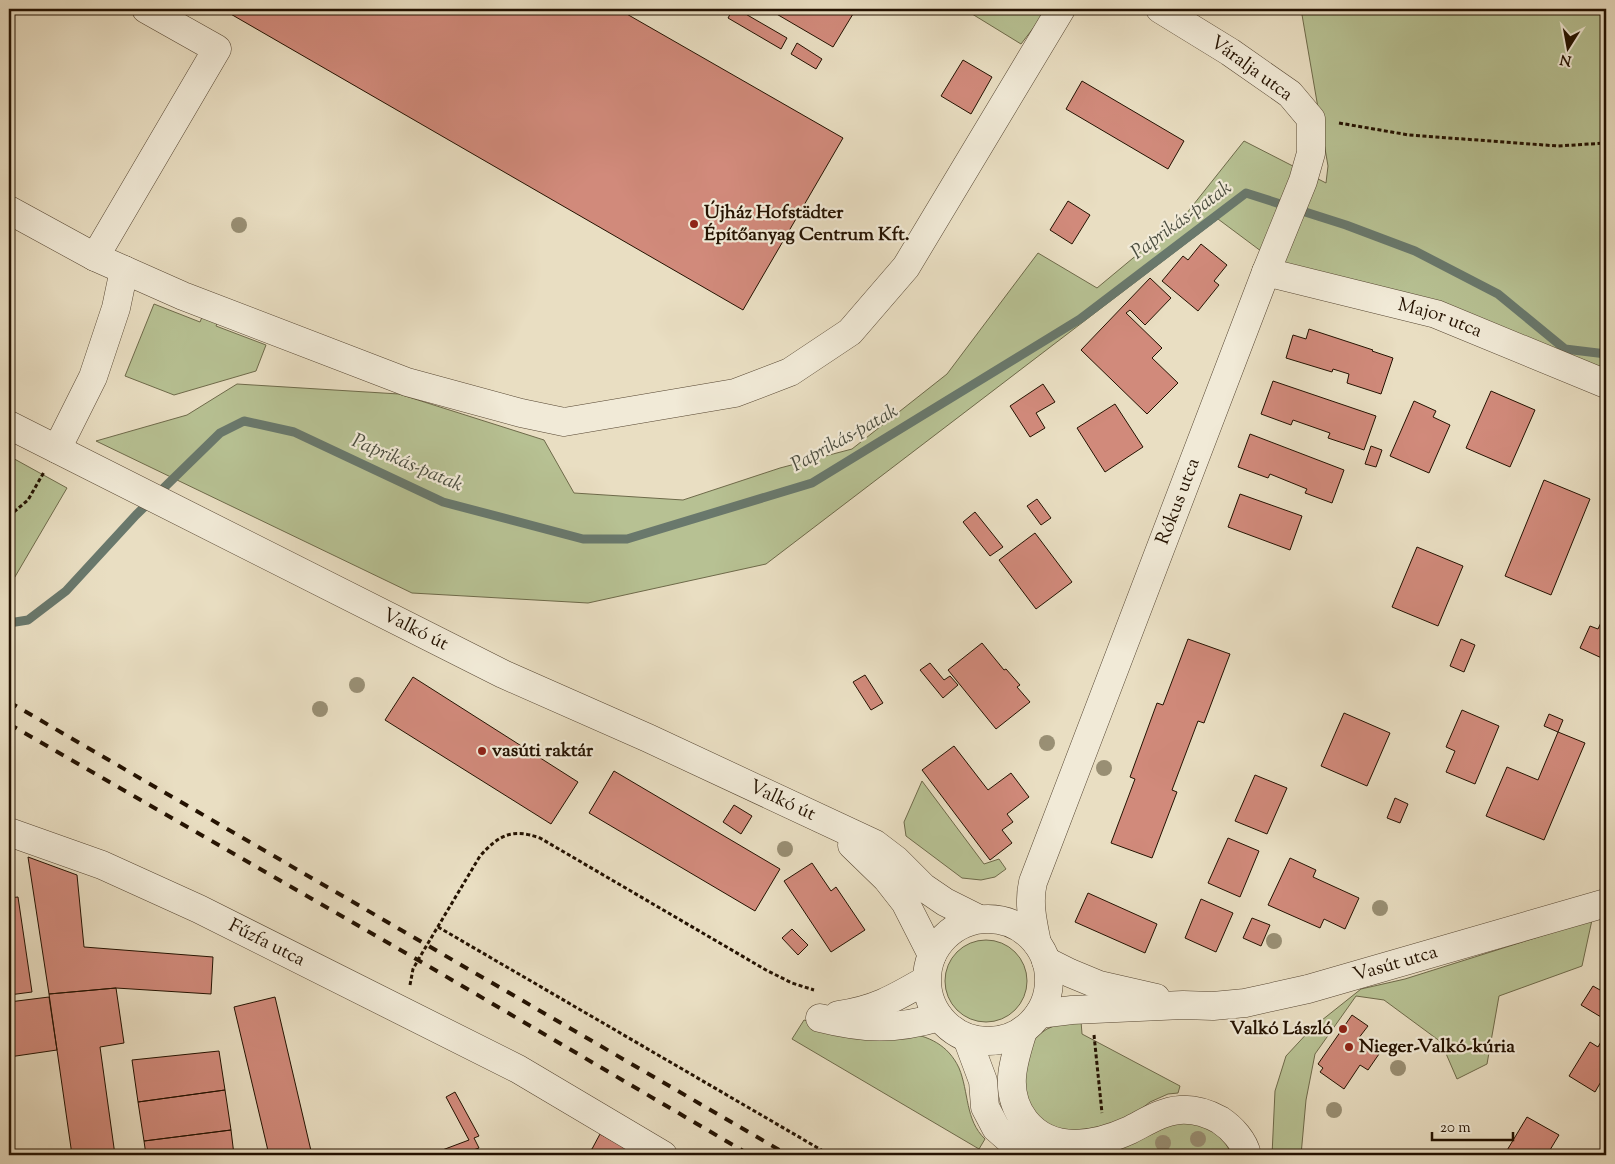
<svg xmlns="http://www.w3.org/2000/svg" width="1615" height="1164" viewBox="0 0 1615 1164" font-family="'Sorts Mill Goudy',serif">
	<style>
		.green { fill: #b7c193; stroke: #6e6a4a }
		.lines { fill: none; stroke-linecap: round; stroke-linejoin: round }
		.stream { stroke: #69786c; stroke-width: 9 }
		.building { fill: #d18a7b; stroke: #241201 }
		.minor-casing { stroke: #554531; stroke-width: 29 }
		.path { stroke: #241201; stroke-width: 3; stroke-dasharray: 4 2.5; stroke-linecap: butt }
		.minor { stroke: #f1ead7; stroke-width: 28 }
		.rail { stroke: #241201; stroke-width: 4; stroke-dasharray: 9 9; stroke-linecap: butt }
		.tree { fill: #998f74 }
		.poi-dot { fill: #8f2418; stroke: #f1ead7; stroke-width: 2 }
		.labels { text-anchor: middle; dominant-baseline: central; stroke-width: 4.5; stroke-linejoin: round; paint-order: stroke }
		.street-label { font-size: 19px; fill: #241201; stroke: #f1ead7 }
		.poi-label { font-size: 19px; font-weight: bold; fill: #241201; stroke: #f1ead7; text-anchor: start }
		.water-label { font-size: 20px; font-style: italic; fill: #4c4e40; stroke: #f1ead7 }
	</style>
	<rect width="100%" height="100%" fill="#e9dec2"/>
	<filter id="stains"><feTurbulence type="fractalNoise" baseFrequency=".004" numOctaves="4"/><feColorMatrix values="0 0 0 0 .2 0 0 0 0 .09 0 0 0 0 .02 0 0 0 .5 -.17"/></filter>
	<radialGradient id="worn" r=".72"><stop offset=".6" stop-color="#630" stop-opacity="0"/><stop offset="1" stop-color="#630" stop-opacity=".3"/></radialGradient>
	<path class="green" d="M964,9H1048L1021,44Z
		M1301,9H1606V373L1285,269L1218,219L766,564L588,603L412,593L96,441L187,415L237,384L399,394L544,440L574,493L683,500L780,468L852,449L947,374L1038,253L1097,288L1186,214L1244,141L1326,183L1328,166Z
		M154,304L200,322L207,305L222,311L216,326L266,345L256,371L174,395L125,376Z
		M9,456L67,488L9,587Z
		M922,781L984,864L999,859L1006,869L995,877L981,880L962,878L906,836L904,822Z
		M1592,920L1582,966L1499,996L1487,1064L1457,1079L1441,1042L1384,1000L1356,996L1315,1054L1306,1100L1301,1155H1272L1275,1091L1286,1056L1312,1028L1361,989L1405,979Z
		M945 981a41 41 0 1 1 82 0a41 41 0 1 1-82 0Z
		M804,1020C816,1023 827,1027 838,1028C880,1034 937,1021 959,1068C969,1092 965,1120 985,1139L979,1149L792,1039Z
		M1081,1021L1082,1034L1180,1086L1178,1093L1168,1094L1150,1102L1123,1123L1086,1131L1064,1130L1047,1124L1034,1114L1024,1097L1027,1049L1035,1037L1047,1029L1061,1023Z
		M1184,1122C1204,1125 1225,1134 1231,1155H1044L1039,1146Z"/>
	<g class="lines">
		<path class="stream" d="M9,623L28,620L66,591L136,515L220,433L244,421L294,432L443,502L583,539H627L812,483L1080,319L1246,193L1346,225L1415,251L1498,294L1565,349L1606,354"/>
	</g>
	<path class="building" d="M222,9H618L843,138L743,310Z
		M733,9H737L787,38L781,49L728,18Z
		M768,9H856L833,47Z
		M797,43L822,59L816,69L791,54Z
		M963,60L992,77L971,114L941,96Z
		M1082,81L1184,141L1168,169L1066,109Z
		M1068,201L1090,215L1072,244L1050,230Z
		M1201,244L1227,265L1214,281L1219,285L1198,311L1162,281L1183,256L1188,260Z
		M1150,278L1171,298L1145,325L1130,310L1126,313L1162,348L1152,358L1178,383L1147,414L1081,350Z
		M1309,329L1373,350L1372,351L1393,358L1381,394L1347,383L1349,374L1333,369L1332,372L1286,358L1293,335L1306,339Z
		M1273,381L1376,416L1364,450L1328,438L1330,433L1293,420L1291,425L1261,414Z
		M1043,384L1055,402L1036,413L1045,428L1030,437L1010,406Z
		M1491,391L1535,410L1510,467L1466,448Z
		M1414,401L1436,411L1433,417L1450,425L1429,473L1390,456Z
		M1115,404L1143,447L1105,472L1077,428Z
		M1250,434L1344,470L1332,503L1305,493L1307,489L1270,474L1268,478L1238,467Z
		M1371,446L1382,450L1376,467L1365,464Z
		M1544,480L1590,499L1551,595L1505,576Z
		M1240,494L1302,516L1290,550L1228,527Z
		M1037,499L1051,518L1041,525L1027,506Z
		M975,512L1003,547L990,556L963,522Z
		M1035,533L1072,582L1036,609L999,560Z
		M1417,547L1463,566L1438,626L1392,607Z
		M1606,612V660L1580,648L1590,626L1598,629Z
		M1188,639L1230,654L1204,723L1198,721L1172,790L1177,792L1152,858L1111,843L1135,779L1130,777L1157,703L1163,705Z
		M1461,639L1475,645L1464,672L1450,666Z
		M982,643L1004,670L1006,669L1020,685L1017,687L1030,702L996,729L948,670Z
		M930,663L944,680L950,676L958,685L943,698L920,670Z
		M865,675L883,703L871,710L853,682Z
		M413,677L578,782L551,824L385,720Z
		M1462,710L1499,726L1475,784L1446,772L1455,751L1446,747Z
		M1344,713L1390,733L1367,786L1321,766Z
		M1549,714L1563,720L1558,732L1544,726Z
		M1558,732L1585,743L1544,840L1486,816L1507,767L1538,780Z
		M954,746L988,790L1011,773L1029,797L1007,814L1013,822L1002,830L1012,843L990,860L922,770Z
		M614,771L780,869L755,911L589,813Z
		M1255,775L1287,788L1267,834L1235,821Z
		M1606,790V805L1601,802Z
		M1395,798L1408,804L1400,823L1387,818Z
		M734,805L752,816L741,834L723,822Z
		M1228,838L1259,851L1240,897L1208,883Z
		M28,857L77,875L84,947L213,957L211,994L116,988L49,994Z
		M1290,858L1316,870L1313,877L1359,898L1345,929L1324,919L1320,928L1268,905Z
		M812,863L831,891L836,887L865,930L831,952L784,881Z
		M1088,893L1157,924L1145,953L1075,922Z
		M18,897L32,992L9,995V898Z
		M1201,899L1233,913L1216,952L1185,938Z
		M1252,918L1270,925L1261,946L1243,938Z
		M792,929L808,945L798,955L782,938Z
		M1606,979V1020L1581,1005L1593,986L1600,990Z
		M116,988L124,1043L100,1047L115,1155H72L49,994Z
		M49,997L57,1050L9,1057V1002Z
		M275,997L312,1155H269L234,1007Z
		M1352,1015L1368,1026L1358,1039L1379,1054L1368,1070L1360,1065L1344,1089L1320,1072L1323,1068L1318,1064Z
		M1606,1033V1073L1595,1092L1569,1076L1590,1042L1598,1047Z
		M219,1051L225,1090L138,1102L132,1060Z
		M225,1090L231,1130L144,1141L138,1102Z
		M455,1092L479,1136L474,1138L479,1148L459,1155H429L469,1140L446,1097Z
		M1527,1117L1559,1135L1547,1155H1511L1506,1152Z
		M231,1130L234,1155H146L144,1141Z
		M600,1134L638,1155H579L592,1149Z"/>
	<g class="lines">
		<g class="minor-casing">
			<g id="minor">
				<path d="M9,210L95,257L183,296L407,382L521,413L564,422L735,393L790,372L850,332L906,267L1061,9"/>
				<path d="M95,257L217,49L146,9"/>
				<path id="s1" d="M1266,272L1436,314L1606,384"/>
				<path id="s2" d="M9,425L503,674L648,738L875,844L896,860L923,887L945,902L979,919"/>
				<path d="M57,449L93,377L116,308L124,270"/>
				<path id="s3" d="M9,832L102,865L199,909L518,1069L663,1155"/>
				<path d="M852,845L887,879L905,902L932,955"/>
				<circle cx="988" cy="980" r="61"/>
				<path id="s4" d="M1037,943C1033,923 1028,903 1033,882L1266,272L1303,181L1311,153V119L1290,94L1230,52L1160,9"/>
				<path d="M1046,961L1070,973L1099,985L1156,998"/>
				<path id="s5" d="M1039,1014L1072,1010L1183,1005L1213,1006L1245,1003L1308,989L1606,903"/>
				<path d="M838,1015C875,1010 895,998 926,980"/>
				<path d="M820,1018C863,1029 896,1030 939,1017"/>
				<path d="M1023,1031C1013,1062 1003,1093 1025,1121C1052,1155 1097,1145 1130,1130C1146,1122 1162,1111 1180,1110C1194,1109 1207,1113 1220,1120C1232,1128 1244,1141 1247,1155"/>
				<path d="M967,1038L983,1081L985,1107L996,1128L1013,1143L1032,1155"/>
			</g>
		</g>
		<path class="path" d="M1339,123L1409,135L1558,146L1606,143
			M9,516L28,500L44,472
			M438,927L830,1155
			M410,985L413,969L418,960L480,856C499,835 512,828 540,838L766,970L792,983L814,990
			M1094,1035L1102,1113"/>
		<use href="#minor" class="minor"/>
		<path class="rail" d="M9,702L788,1155
			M9,724L418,960L750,1155"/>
	</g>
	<g class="tree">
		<circle cx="239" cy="225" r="8"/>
		<circle cx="357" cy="685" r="8"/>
		<circle cx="320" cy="709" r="8"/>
		<circle cx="1047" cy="743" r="8"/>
		<circle cx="1104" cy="768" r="8"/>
		<circle cx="785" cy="849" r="8"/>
		<circle cx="1380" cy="908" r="8"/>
		<circle cx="1274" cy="941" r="8"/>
		<circle cx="1398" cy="1068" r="8"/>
		<circle cx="1334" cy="1110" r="8"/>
		<circle cx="1198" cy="1139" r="8"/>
		<circle cx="1163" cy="1143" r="8"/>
	</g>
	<g class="poi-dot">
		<circle cx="694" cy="224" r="5"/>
		<circle cx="482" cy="751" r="5"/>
		<circle cx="1343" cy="1029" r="5"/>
		<circle cx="1349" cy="1047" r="5"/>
	</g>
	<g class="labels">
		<g class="street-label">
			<text transform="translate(1251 69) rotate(36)">Váralja utca</text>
			<text stroke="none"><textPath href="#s1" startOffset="180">Major utca</textPath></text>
			<text stroke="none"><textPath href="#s4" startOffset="469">Rókus utca</textPath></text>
			<text stroke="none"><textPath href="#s2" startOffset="455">Valkó út</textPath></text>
			<text stroke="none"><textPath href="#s2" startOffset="860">Valkó út</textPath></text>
			<text stroke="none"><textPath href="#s3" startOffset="281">Fűzfa utca</textPath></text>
			<text stroke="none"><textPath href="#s5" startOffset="362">Vasút utca</textPath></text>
		</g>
		<g class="poi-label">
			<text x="704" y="213">Újház Hofstädter<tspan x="704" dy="22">Építőanyag Centrum Kft.</tspan></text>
			<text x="492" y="751">vasúti raktár</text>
			<text x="1333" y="1029" text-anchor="end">Valkó László</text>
			<text x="1359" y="1047">Nieger-Valkó-kúria</text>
		</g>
		<g class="water-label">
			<text transform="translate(1182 221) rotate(-36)">Paprikás-patak</text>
			<text transform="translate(845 439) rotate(-29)">Paprikás-patak</text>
			<text transform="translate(407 464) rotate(23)">Paprikás-patak</text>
		</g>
	</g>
	<rect width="1615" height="1164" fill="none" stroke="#e9dec2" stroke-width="30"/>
	<rect x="10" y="10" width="1595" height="1144" fill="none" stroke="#241201" stroke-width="2.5"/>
	<rect x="15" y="15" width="1585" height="1134" fill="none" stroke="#241201"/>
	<g transform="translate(1568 48) rotate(191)" stroke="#f1ead7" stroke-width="4" paint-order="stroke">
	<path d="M0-4L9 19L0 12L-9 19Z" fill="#241201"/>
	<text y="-8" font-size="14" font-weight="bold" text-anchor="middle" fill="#241201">N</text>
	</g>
	<path d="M1432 1132v8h81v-8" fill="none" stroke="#241201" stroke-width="2.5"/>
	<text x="1440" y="1132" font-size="15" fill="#241201" stroke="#f1ead7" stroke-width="4" paint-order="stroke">20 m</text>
	<rect width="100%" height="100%" filter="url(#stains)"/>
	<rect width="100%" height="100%" fill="url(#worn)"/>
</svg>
